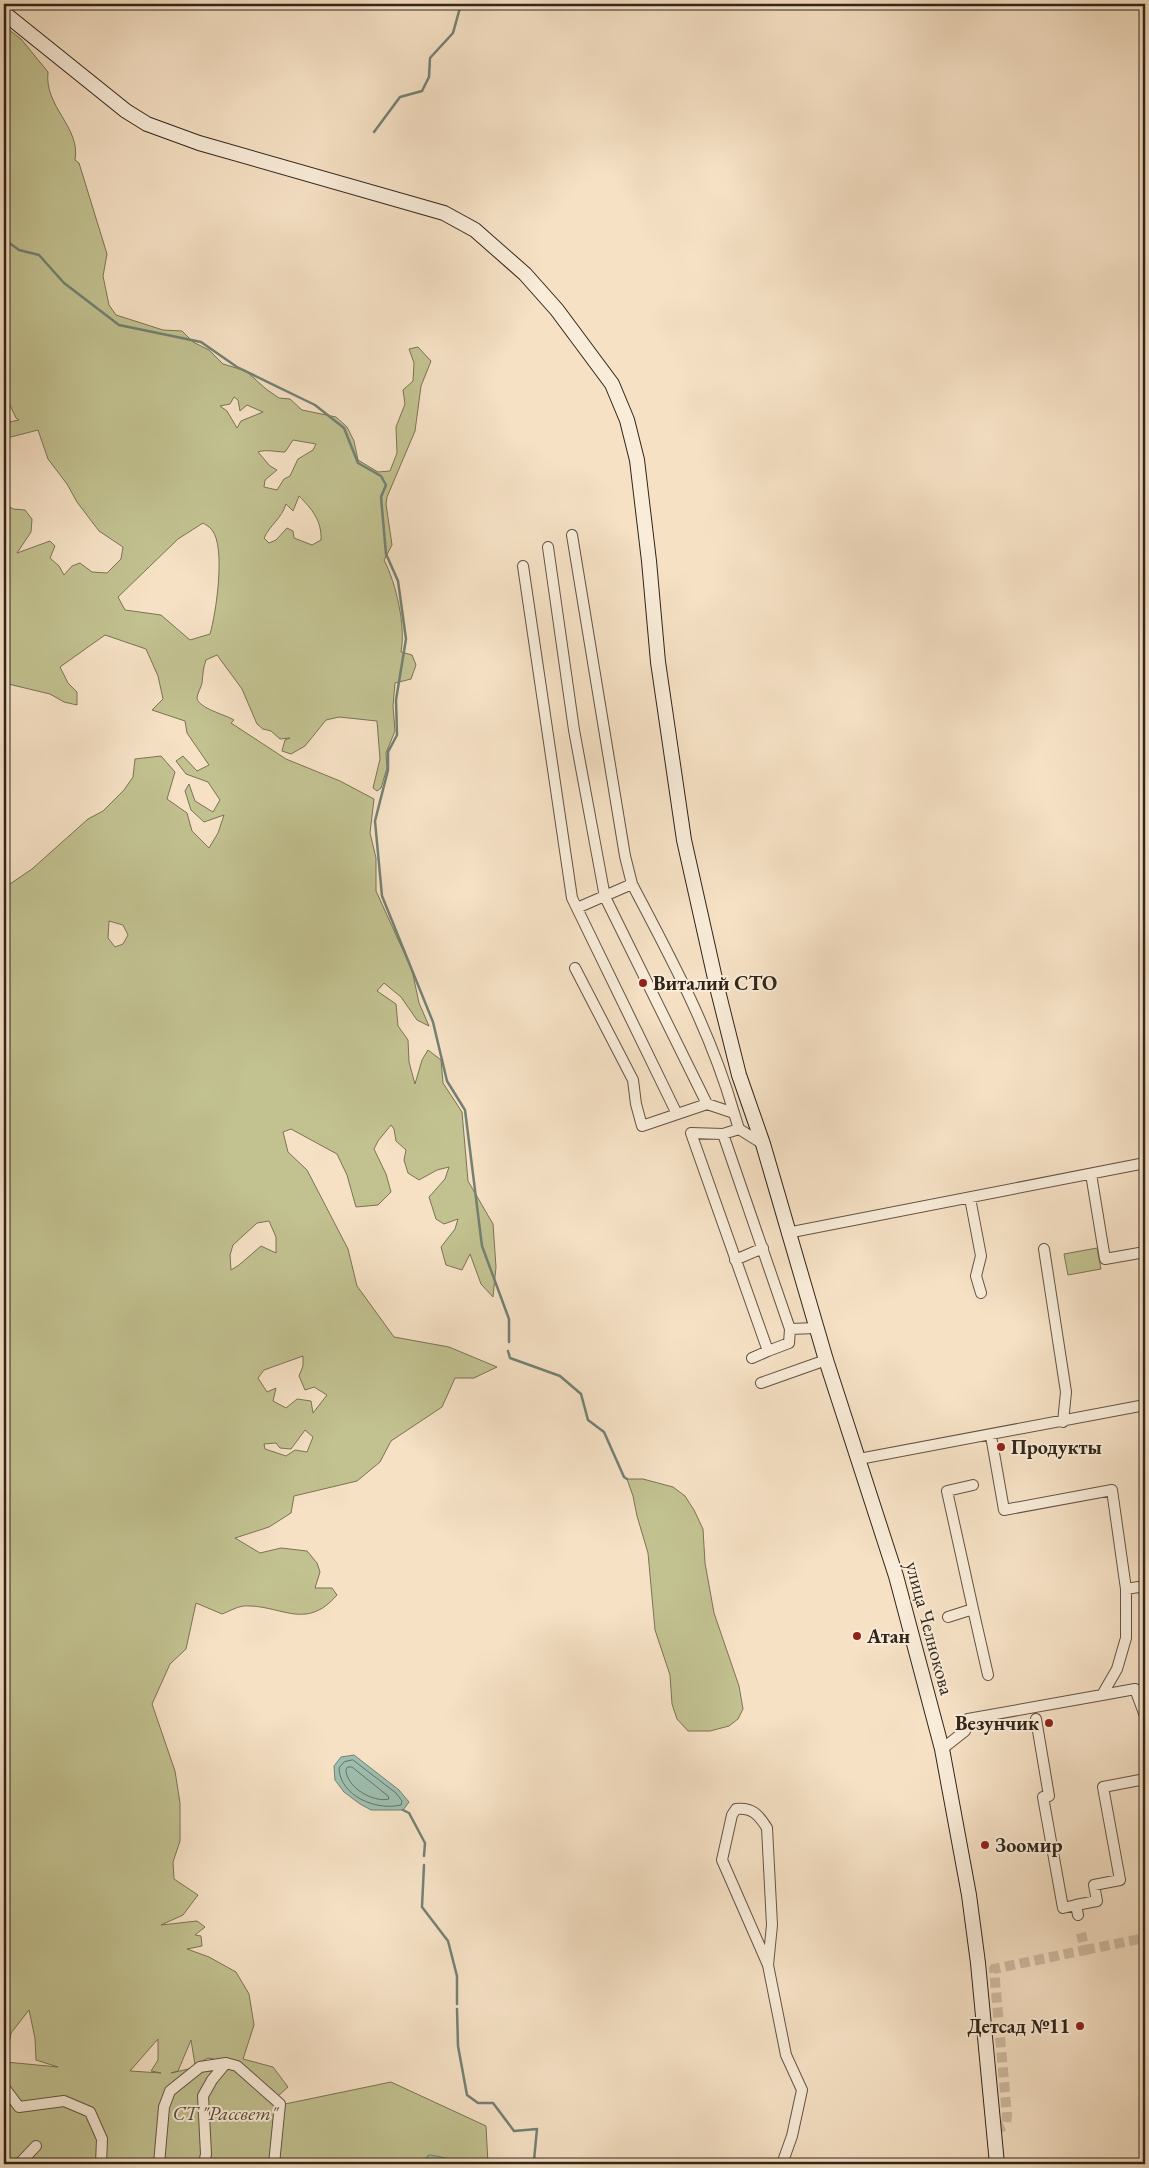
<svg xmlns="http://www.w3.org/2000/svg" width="1149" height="2168" viewBox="0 0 1149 2168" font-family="'EB Garamond',serif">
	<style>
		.green { fill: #c2c190; stroke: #7a7354; fill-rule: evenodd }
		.water { fill: #9ebeaf; stroke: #728173 }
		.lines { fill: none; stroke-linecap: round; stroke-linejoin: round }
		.shore { stroke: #687264; stroke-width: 1 }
		.stream { stroke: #728173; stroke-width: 2.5 }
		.street-tunnel { stroke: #cfbba3; stroke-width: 10; stroke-dasharray: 10 5; stroke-linecap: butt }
		.street-casing { stroke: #625444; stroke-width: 12 }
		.secondary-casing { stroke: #312519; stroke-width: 16 }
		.street { stroke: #f9ecd9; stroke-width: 10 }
		.secondary { stroke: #f9ecd9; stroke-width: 14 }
		.poi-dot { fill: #8f2418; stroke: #f9ecd9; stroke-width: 2 }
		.labels { text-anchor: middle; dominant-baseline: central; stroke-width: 4; stroke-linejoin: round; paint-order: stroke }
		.poi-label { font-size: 20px; font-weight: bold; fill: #312519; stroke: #f9ecd9; text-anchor: start }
		.street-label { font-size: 20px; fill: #312519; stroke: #f9ecd9 }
		.park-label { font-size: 20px; font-style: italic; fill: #554c37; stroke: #f9ecd9 }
	</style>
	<rect width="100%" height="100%" fill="#f6e1c5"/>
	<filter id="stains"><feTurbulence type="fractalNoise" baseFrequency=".004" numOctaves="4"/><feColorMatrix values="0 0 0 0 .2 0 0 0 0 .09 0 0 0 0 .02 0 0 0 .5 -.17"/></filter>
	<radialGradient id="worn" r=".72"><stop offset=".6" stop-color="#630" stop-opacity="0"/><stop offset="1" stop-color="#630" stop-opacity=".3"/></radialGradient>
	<path class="green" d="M4,26L21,39L48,72C44,107 81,127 75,160L79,163L107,254L103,276L109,305L116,315L163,330L182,331L193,342L209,350L223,364L246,371L266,389L279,398L290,399L302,410L336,417L347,427L354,441L358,460L378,472L390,471L397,453L396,427L405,404L403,390L413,381L414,363L409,349L418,347L431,361L421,386L415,431L387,497L386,504L392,545L384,560C396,583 406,626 401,652L412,655L416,665L411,679L395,683L393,706L395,731L386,753L387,768L381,788L377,791L373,788L380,759L377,721L339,717L326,720L305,746L291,754L282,751L285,740L290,738L280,739L271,731L263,729L257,724L242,689L217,655L206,660C203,668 203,674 202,683C201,688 197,694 197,698C198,708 226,715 234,720L231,723L286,759L340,781L374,799L370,833L376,858V891L412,970L419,1003L429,1026L417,1020L401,997L384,983L377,991L396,1004L398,1026L408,1040L409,1062L415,1084L422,1060L428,1050L441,1060L443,1083L462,1112L468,1181L493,1224L496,1267L493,1297L481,1284L470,1254L462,1270L446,1265L441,1247L455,1229L458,1219L444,1224L436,1219L429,1197L445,1179L449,1167L437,1170L419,1180L408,1173L404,1160L406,1150L396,1141L394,1129L391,1125L378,1141L374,1149L386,1174L391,1192L378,1205L356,1207L347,1175L337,1154L291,1129L283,1132L288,1152L307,1170L348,1249L357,1286L394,1337L449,1347L497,1367L474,1378H455L442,1407L391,1441L380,1462L357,1481L294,1496L291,1513L269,1527L235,1538L260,1553L281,1548L307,1551L317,1563L320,1572L315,1588H332L337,1595C305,1632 281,1604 243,1606C236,1607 228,1612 222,1614L196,1603L186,1649L170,1664L152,1704L175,1771L180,1803V1841L173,1862L174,1879L198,1895L183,1915L161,1925L197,1921L205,1927L195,1935L201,1936L202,1946L187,1949L209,1957L236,1972L249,1994L254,2025L243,2059L273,2067L288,2087L278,2096L285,2104L391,2082L486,2126L488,2164H4V888L32,869L88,819L103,811L124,790L133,777L135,759L161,756L175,772L167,799L187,813L192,831L209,848L218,833L224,815L204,822L191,810L185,791L189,784L195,801L213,812L220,800L208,782L186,774L176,761L183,756L197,771L209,765L187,733L185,721L152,710L163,699L158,676L146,649L105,635L60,667L68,683L77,692V705L64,702L50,694L4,683V499V503L13,509L25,510L32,519L31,532L17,553L50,541L55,546L50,558L59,566L64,575L72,566L80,563L92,572L107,573L121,559L123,547L99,531L77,502L67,484L48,459L38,430L7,438L4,436V423L19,420L16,418L10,405L4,404ZM234,397L238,400L240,411L247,405L263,412L241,421L237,428L227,411L220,406L230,404ZM293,440L316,444L313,450L298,459L290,476L284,479L277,490L264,487L265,480L277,470L270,466L258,452C266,449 276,452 285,452ZM299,496C312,509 322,521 321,540L312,545L294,538L293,531L287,528L276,540L269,543L264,538C270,525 282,518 286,504L293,511ZM203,523C206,525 210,527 212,530C226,547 216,614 210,634L190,640L161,615L125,610L118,597L178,539ZM109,921L123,925L128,935L123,944L115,947L108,938ZM269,1221L276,1237V1253L261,1246L239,1265L231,1270L230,1255L233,1245L257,1223ZM303,1356V1366L299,1376L305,1390L314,1387L327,1395L313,1413L311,1401L297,1399L286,1408L273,1401L276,1388L267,1392L258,1378L264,1370ZM305,1430L313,1437L307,1452L295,1450L286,1456L265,1449L264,1444L276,1443L280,1448L291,1449ZM29,2010L35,2038L36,2060L58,2067L6,2062L11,2033ZM158,2039V2060L151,2071L161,2073L130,2071ZM191,2040L195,2065L208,2058L223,2061L171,2073L178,2071Z
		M1097,1248L1101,1269L1068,1275L1064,1254Z
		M627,1479H643L673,1487L685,1496L694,1510L703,1529L705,1563L714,1613L739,1686L743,1709L738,1719L729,1726L710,1731H688L677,1719L672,1704L670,1675L655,1630L648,1553L637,1516L633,1496Z"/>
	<path class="water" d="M354,1755L399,1790L409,1802L403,1810H371L360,1804L344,1792L335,1780L334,1766L341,1757Z
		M430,2155L462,2161L468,2164H429L427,2156Z"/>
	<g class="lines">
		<path class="shore" d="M353,1760L396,1793L402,1801L401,1805C376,1811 340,1796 339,1768L344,1762Z
			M348,1767H352L388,1796L389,1799C373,1803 346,1787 346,1770Z"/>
		<path class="stream" d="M374,132L400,97L422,91L429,77L430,58L453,33L461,4
			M4,239L19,250L39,255L64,283L119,325L201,342L237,367L315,405L344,428L358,463L381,476L386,485L381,497L386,554L398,581L406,639L396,700L397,735L388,752V770L375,821L382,896L433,1022L447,1081L465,1110L482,1246L509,1319V1342
			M508,1351L510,1358L560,1376L581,1394L588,1420L604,1432L624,1477L627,1479
			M403,1810L409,1813L425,1843L424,1856
			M424,1865L422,1907L448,1941L457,1976V2004
			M457,2009L458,2046L467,2095L478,2103H493L514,2131L537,2129L534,2160L539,2164"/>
		<path class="street-tunnel" d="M1085,1950L1145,1938
			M995,2130L1006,2125L1007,2115L994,1969L1085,1950L1081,1933"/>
		<g class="street-casing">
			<path id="street" d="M572,535L625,856L632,884
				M548,547L574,730L605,897L707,1104
				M523,566L572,898L677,1114
				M577,908L632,884C671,958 711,1032 734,1113
				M575,968L633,1080L636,1104L642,1126L707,1104L734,1113L739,1129L763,1144
				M723,1134L790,1329L789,1343L768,1351L691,1133L723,1134L739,1129
				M1091,1174L1105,1259L1145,1252
				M970,1198L981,1256L976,1276L981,1293
				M787,1233L1145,1163
				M1044,1249L1066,1392L1063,1422
				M735,1260L763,1248
				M790,1329L816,1328
				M752,1358L768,1351
				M761,1383L826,1360
				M859,1459L1145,1405
				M1126,1589L1145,1586
				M973,1609L988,1675
				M948,1617L973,1609L947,1491L973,1485
				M1102,1695L1135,1689L1145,1716
				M1036,1719L1049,1796L1043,1797L1063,1908L1076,1905
				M942,1749L965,1731L968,1719L1102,1695L1117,1669L1126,1638V1589L1112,1490L1004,1510L991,1436
				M1078,1915L1076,1905L1097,1901L1094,1885L1120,1880L1103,1787L1145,1779
				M768,1965L772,1925L767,1828C759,1815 752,1807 736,1809L732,1815L722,1860L768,1965L786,2055L802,2090L792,2136L782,2164
				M4,2087L19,2107L64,2101L90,2112L102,2139L101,2164
				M19,2164L36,2146
				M159,2164L164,2107L170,2091L200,2067L226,2063
				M204,2164L206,2154L203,2096L212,2080L226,2063L237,2066L280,2104L274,2164"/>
		</g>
		<g class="secondary-casing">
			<path id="secondary" d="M4,13L126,111L147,124L199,143L444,213L475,230L525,274L557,310L612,384L627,420L637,460L649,561L658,662L684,840L716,983L739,1075L763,1144L826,1360L896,1576L942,1749L969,1895L978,1963L997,2164"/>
		</g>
		<use href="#street" class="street"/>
		<use href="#secondary" class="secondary"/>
	</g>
	<g class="poi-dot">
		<circle cx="643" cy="983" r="5"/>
		<circle cx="1001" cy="1447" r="5"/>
		<circle cx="857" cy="1636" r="5"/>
		<circle cx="1049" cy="1723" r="5"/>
		<circle cx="985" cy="1845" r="5"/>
		<circle cx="1080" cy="2026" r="5"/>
	</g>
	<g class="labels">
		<g class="poi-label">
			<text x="653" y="983">Виталий СТО</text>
			<text x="1011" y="1447">Продукты</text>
			<text x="867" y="1636">Атан</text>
			<text x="1039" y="1723" text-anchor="end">Везунчик</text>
			<text x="995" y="1845">Зоомир</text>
			<text x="1070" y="2026" text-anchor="end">Детсад №11</text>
		</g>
		<g class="street-label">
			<text transform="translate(930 1628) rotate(75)">улица Челнокова</text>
		</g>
		<g class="park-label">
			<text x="225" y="2113">СТ "Рассвет"</text>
		</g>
	</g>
	<rect width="1149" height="2168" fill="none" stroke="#f6e1c5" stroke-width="20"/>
	<rect x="5" y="5" width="1139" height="2158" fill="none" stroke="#312519" stroke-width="2.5"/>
	<rect x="10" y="10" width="1129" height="2148" fill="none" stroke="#312519"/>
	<rect width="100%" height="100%" filter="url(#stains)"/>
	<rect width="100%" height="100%" fill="url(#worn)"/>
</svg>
